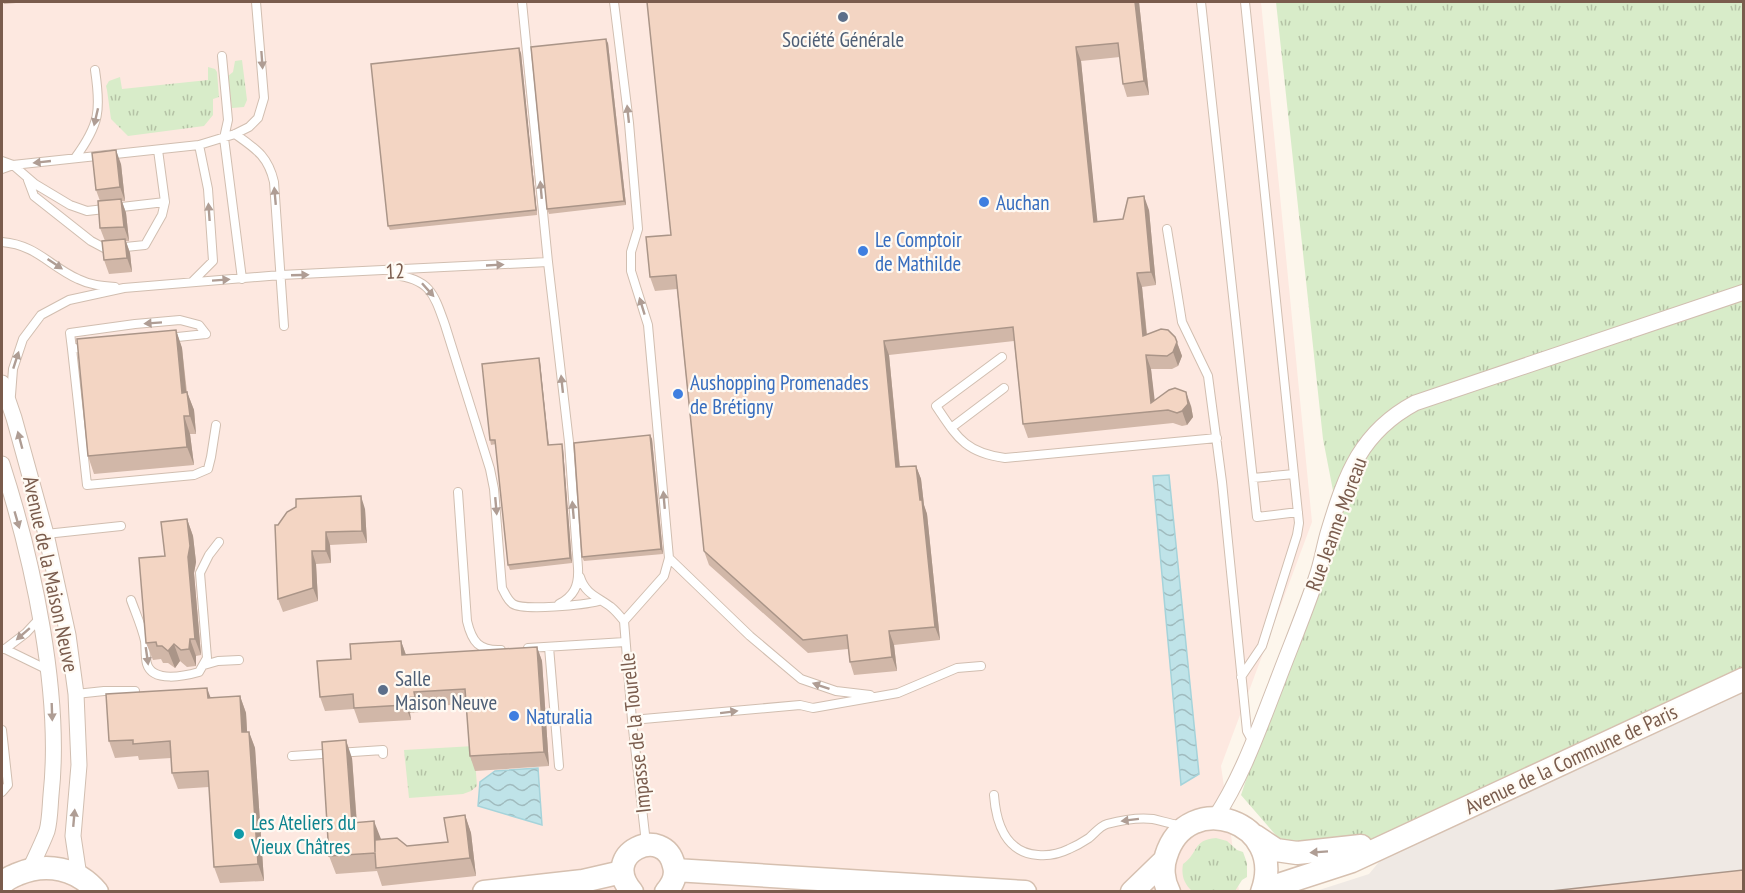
<svg xmlns="http://www.w3.org/2000/svg" width="1745" height="893" viewBox="0 0 1745 893" font-family="'PT Sans Narrow',sans-serif">
	<style>
		.commercial { fill: #fde8e0 }
		.industrial { fill: #efe9e4 }
		.grass { fill: url(#grass-tufts) }
		.water { fill: url(#water-waves); stroke: #a5d3da; stroke-width: 1.5 }
		.lines { fill: none; stroke-linecap: round; stroke-linejoin: round }
		.lane-casing { stroke: #d1beb0; stroke-width: 10 }
		.street-casing { stroke: #d1beb0; stroke-width: 17 }
		.secondary-casing { stroke: #d6c0b0; stroke-width: 25 }
		.lane { stroke: #fff; stroke-width: 8 }
		.street { stroke: #fff; stroke-width: 15 }
		.secondary { stroke: #fff; stroke-width: 22 }
		.wall { fill: #d1b7a8 }
		.shaded-wall { fill: #aa9588 }
		.building { fill: #f3d5c3; stroke: #aa9588; stroke-width: 1.5 }
		.oneway { fill: #af9d94 }
		.service-dot { fill: #5c6f8a; stroke: #fffaf3; stroke-width: 2 }
		.shop-dot { fill: #3f7fe0; stroke: #fffaf3; stroke-width: 2 }
		.culture-dot { fill: #0f9aa8; stroke: #fffaf3; stroke-width: 2 }
		.labels { text-anchor: middle; dominant-baseline: central; stroke-width: 4.5; stroke-linejoin: round; paint-order: stroke }
		.service-label { font-size: 21px; fill: #4e5e75; stroke: #fffaf3 }
		.shop-label { font-size: 21px; fill: #366cbe; stroke: #fffaf3; text-anchor: start }
		.street-label { font-size: 21px; fill: #7a5c4d; stroke: #fffaf3 }
		.culture-label { font-size: 21px; fill: #0d838f; stroke: #fffaf3; text-anchor: start }
	</style>
	<defs>
		<pattern id="grass-tufts" width="24" height="20" patternUnits="userSpaceOnUse" patternTransform="scale(1.5)"><rect width="24" height="20" fill="#d8ecc9"/><path d="M3 7l-1-3M5 7V3M7 7l1-3M15 17l-1-3M17 17v-4M19 17l1-3" fill="none" stroke="#b4c2a5"/></pattern>
		<pattern id="water-waves" width="16" height="10" patternUnits="userSpaceOnUse" patternTransform="scale(1.5)"><rect width="16" height="10" fill="#bfe3e8"/><path d="M0 5q4-4 8 0t8 0" fill="none" stroke="#a0bbbe"/></pattern>
	</defs>
	<rect width="100%" height="100%" fill="#fdf6ec"/>
	<path class="commercial" d="M2,2H1261L1312,522L1221,766L1239,891L2,892Z"/>
	<path class="industrial" d="M1743,679V891L1313,892L1369,874L1398,839Z"/>
	<path class="grass" d="M1276,2H1743V675L1397,835L1347,846L1287,848L1241,795L1264,726L1341,532L1323,439Z
		M242,60L247,100L244,107L232,108L228,76L233,72L235,61Z
		M208,67L215,69L217,72L219,97L213,99V115L204,126L128,136L111,119L107,90L106,86L109,81L120,77L122,89L208,80Z
		M474,746L477,786L471,791L463,794L409,798L404,750Z
		M1216,838L1227,841L1237,850L1243,852L1247,863V877L1242,880L1235,891H1192C1184,884 1181,875 1183,864C1199,853 1192,840 1216,838Z"/>
	<path class="water" d="M1169,475L1199,774L1181,785L1153,476Z
		M538,768L542,825L478,806L480,782L495,771Z"/>
	<g class="lines">
		<g class="lane-casing">
			<path id="lane" d="M522,2L548,262L569,442L578,568C579,586 574,596 559,604
				M614,2L629,123L638,229L631,252V271L648,325L669,558L664,576L624,621
				M1201,2L1257,517L1298,512
				M222,56L228,120L224,138L242,279
				M235,134C256,149 268,156 274,182L284,326
				M75,158C100,124 101,110 95,70
				M2,161L13,165L35,184L70,205L87,211L165,202L158,150
				M2,169L13,165L199,145L235,134L249,127L258,118L264,98L256,2
				M28,180L34,196L91,241L106,249L145,245L162,215L165,202
				M1167,229L1182,322L1208,376L1222,482L1247,731L1253,742
				M2,242C37,245 49,266 78,279C90,285 102,286 115,287
				M394,275C430,279 434,294 445,325L490,469L494,489L502,588C505,593 507,600 513,604C524,611 584,605 599,601
				M192,282L213,261L208,189L199,145
				M168,338L206,334
				M88,347L72,349L87,485L194,475L208,469L211,457L216,425
				M72,349L70,333L135,324L180,320L199,325L206,334
				M1002,357L936,406C957,437 965,453 1005,458L1217,438
				M11,395L13,369L23,339L41,315L69,300L124,288L281,275L548,262
				M951,428L1004,388
				M1253,478L1294,474
				M458,492L467,621C472,642 479,651 501,650
				M46,534L121,526
				M669,558L750,636L801,679L836,691L870,695
				M580,577C585,594 598,597 611,607C616,611 620,616 624,621
				M131,600C136,614 142,627 145,641C146,648 145,657 147,664C153,683 185,676 199,672L207,658L200,573L209,555L219,542
				M624,621L632,720L646,843
				M549,647L559,766
				M528,648L625,642
				M2,649H5L46,669
				M5,649L26,633L40,618
				M204,665L218,661L239,660
				M1241,677L1262,646L1297,535L1299,523L1245,2
				M76,694L104,691H135
				M632,720L800,705L813,708L898,693L957,668L981,666
				M2,730L8,785L2,792
				M292,756L383,750V754
				M994,795C996,823 1006,853 1038,855C1049,856 1059,854 1069,849C1076,846 1083,842 1089,838C1095,833 1100,826 1107,824C1122,820 1138,817 1153,819C1162,821 1170,824 1180,825"/>
		</g>
		<g class="street-casing">
			<path id="street" d="M2,383L14,418L46,534L68,635L76,694L79,765L73,836L79,876
				M2,464C33,560 62,694 51,795C50,806 50,820 47,831C42,844 36,856 30,869
				M1215,818C1242,777 1258,731 1276,685C1289,650 1304,615 1316,579C1322,563 1324,546 1329,530C1346,474 1361,432 1415,403L1744,292"/>
		</g>
		<g class="secondary-casing">
			<path id="secondary" d="M1255,836L1276,850L1297,853L1361,846
				M675,870L1025,892
				M2,884C6,879 11,877 18,874C46,862 77,868 97,892
				M1263,890L1352,861L1744,679
				M484,892L583,881L622,872
				M632,892C598,853 665,823 674,866C677,876 673,884 666,892
				M1132,892L1164,861
				M1169,892C1163,881 1162,867 1166,856C1187,787 1288,821 1262,892"/>
		</g>
		<use href="#lane" class="lane"/>
		<use href="#street" class="street"/>
		<use href="#secondary" class="secondary"/>
	</g>
	<path class="wall" d="M3,2H28L4,4Z
		M647,2H1139L1149,95L1127,97L1123,84L1120,57L1081,61L1097,222L1123,219L1149,210L1156,285L1142,287L1147,334L1175,337L1182,356L1178,366L1172,369H1151L1154,401L1191,406L1193,417L1187,425L1182,426L1173,423L1028,438L1023,424L1014,341L889,355L900,467L916,466L921,479L924,505L927,514L940,640L894,645L897,671L854,675L850,662L848,649L808,653L709,565L704,551L677,289L655,291L650,277L671,235Z
		M608,43L626,205L549,214L547,209Z
		M521,53L537,215L390,230L388,226Z
		M121,164L125,201H122L126,213L129,241H126L130,253L132,272L109,274L104,260L105,241L100,228V201L96,190Z
		M176,330L182,348L187,392L194,410L196,434H190L194,465L94,474L88,456Z
		M540,362L549,445L563,449L572,563L510,570L508,565L496,444L491,445L490,440Z
		M650,435L652,439L663,554L584,561L582,557Z
		M365,509L367,543L330,545L331,563L316,564L318,601L283,612L278,599V525Z
		M187,519L193,536L196,562L194,573L201,655L196,656V666L187,667L180,661L175,668L168,663H163L161,659L153,660L146,643L165,556Z
		M401,641L406,655L537,647L542,661L549,766L475,771L470,756L466,704L420,707V712L410,713L411,720L359,723L354,709L325,711L320,697L351,659Z
		M240,696L246,713L247,732H249L255,748L264,881L220,883L214,867L209,787L178,789L172,773L171,758L139,760L138,756L115,758L109,741L211,698Z
		M352,758L357,822L381,840L407,846L448,842L465,815L471,833L476,876L382,886L377,871L336,874L329,856Z"/>
	<path class="shaded-wall" d="M1135,2H1139L1149,95L1144,81Z
		M606,39L608,43L626,205L624,201Z
		M1076,47L1081,61L1099,236L1094,222Z
		M519,48L521,53L537,215L536,210Z
		M116,150L121,164L125,201L120,187Z
		M1144,196L1149,210L1156,285L1151,272Z
		M121,199L126,213L129,241L124,227Z
		M125,239L130,253L132,272L127,258Z
		M1137,273L1142,287L1148,349L1143,336Z
		M176,330L182,348L188,411L182,393Z
		M1175,337L1182,356L1178,366L1173,352Z
		M884,341L889,355L901,481L896,467Z
		M1146,355L1151,369L1156,411L1151,403Z
		M539,358L540,362L549,450L548,445Z
		M187,392L194,410L196,434L190,416Z
		M1186,392L1191,406L1193,417L1187,425L1182,411Z
		M184,416L190,434L194,465L187,447Z
		M650,435L652,439L663,554L661,549Z
		M562,444L563,449L572,563L570,558Z
		M916,466L921,479L924,505L927,514L940,640L935,627Z
		M361,496L365,509L367,543L362,531Z
		M187,519L193,536L196,562L194,573L201,655L195,639L188,557Z
		M326,532L330,545L331,563L326,551Z
		M312,551L316,564L318,601L313,588Z
		M889,631L894,645L897,671L892,657Z
		M190,639L196,656V666L189,649Z
		M401,641L406,655H402Z
		M174,644L180,661L175,668L168,651Z
		M537,647L542,661L549,766L544,752Z
		M207,688L213,704L208,698Z
		M414,692L420,707V712L415,697Z
		M240,696L246,713L248,748L242,732Z
		M405,698L410,713L411,720L405,705Z
		M249,732L255,748L264,881L258,864Z
		M346,740L352,758L358,841L352,823Z
		M465,815L471,833L476,876L470,858Z
		M374,821L381,839L382,867L375,852Z"/>
	<path class="building" d="M647,2H1135L1144,81L1123,84L1118,43L1076,47L1094,222L1123,219L1128,198L1144,196L1151,272L1137,273L1143,336L1161,329L1168,330L1175,337L1177,342L1173,352L1167,356L1146,355L1151,403L1169,390L1175,388L1186,392L1188,404L1182,411L1177,413L1168,410L1023,424L1013,327L884,341L896,467L916,466L920,500H922L935,627L889,631L892,657L850,662L847,635L803,640L704,551L676,275L650,277L646,237L671,235Z
		M606,39L624,201L547,209L531,47Z
		M519,48L536,210L388,226L371,64Z
		M116,150L120,187L96,190L92,153Z
		M121,199L124,227L100,228L98,201Z
		M125,239L127,258L104,260L102,241Z
		M176,330L182,393L187,392L190,416H184L187,447L88,456L77,339Z
		M539,358L548,445L562,444L570,558L508,565L495,440H490L482,364Z
		M650,435L661,549L582,557L574,443Z
		M361,496L362,531L326,532V551H312L313,588L278,599L275,525H278L287,512L296,507V499Z
		M187,519L190,546L188,557L195,639H190L189,649L181,650L174,644L168,651L162,646H157L156,642L146,643L139,558L165,556L161,522Z
		M401,641L402,655L537,647L544,752L470,756L465,689L414,692L415,697L405,698V705L354,708L353,694L320,697L317,661L351,659L350,644Z
		M207,688L208,698L240,696L242,732H249L258,864L214,867L208,771L172,773L170,741L133,744V740L109,741L106,694Z
		M346,740L352,823L374,821L375,852V840L397,838L407,846L448,842L444,818L465,815L470,858L376,868L375,853L329,856L322,742Z
		M1743,870V891H1551Z"/>
	<defs><path id="oneway-solid" d="M-6-.8H1V-3.2L6.5 0L1 3.2V.8H-6Z" transform="scale(1.5)"/></defs>
	<g class="oneway">
		<use href="#oneway-solid" transform="translate(262 60) rotate(86)"/>
		<use href="#oneway-solid" transform="translate(628 114) rotate(-96)"/>
		<use href="#oneway-solid" transform="translate(96 117) rotate(103)"/>
		<use href="#oneway-solid" transform="translate(42 162) rotate(174)"/>
		<use href="#oneway-solid" transform="translate(541 190) rotate(-95)"/>
		<use href="#oneway-solid" transform="translate(275 196) rotate(-95)"/>
		<use href="#oneway-solid" transform="translate(209 212) rotate(-94)"/>
		<use href="#oneway-solid" transform="translate(55 264) rotate(34)"/>
		<use href="#oneway-solid" transform="translate(495 265) rotate(-3)"/>
		<use href="#oneway-solid" transform="translate(300 275) rotate(-2)"/>
		<use href="#oneway-solid" transform="translate(221 280) rotate(-4)"/>
		<use href="#oneway-solid" transform="translate(428 290) rotate(48)"/>
		<use href="#oneway-solid" transform="translate(642 306) rotate(-107)"/>
		<use href="#oneway-solid" transform="translate(153 323) rotate(176)"/>
		<use href="#oneway-solid" transform="translate(16 360) rotate(-72)"/>
		<use href="#oneway-solid" transform="translate(562 384) rotate(-96)"/>
		<use href="#oneway-solid" transform="translate(20 440) rotate(-105)"/>
		<use href="#oneway-solid" transform="translate(664 500) rotate(-95)"/>
		<use href="#oneway-solid" transform="translate(496 506) rotate(85)"/>
		<use href="#oneway-solid" transform="translate(573 510) rotate(-95)"/>
		<use href="#oneway-solid" transform="translate(17 520) rotate(74)"/>
		<use href="#oneway-solid" transform="translate(23 634) rotate(139)"/>
		<use href="#oneway-solid" transform="translate(147 656) rotate(82)"/>
		<use href="#oneway-solid" transform="translate(821 686) rotate(-161)"/>
		<use href="#oneway-solid" transform="translate(52 712) rotate(88)"/>
		<use href="#oneway-solid" transform="translate(729 712) rotate(-7)"/>
		<use href="#oneway-solid" transform="translate(74 818) rotate(-85)"/>
		<use href="#oneway-solid" transform="translate(1130 820) rotate(173)"/>
		<use href="#oneway-solid" transform="translate(1319 852) rotate(176)"/>
	</g>
	<g class="service-dot">
		<circle cx="843" cy="17" r="6"/>
		<circle cx="383" cy="690" r="6"/>
	</g>
	<g class="shop-dot">
		<circle cx="984" cy="202" r="6"/>
		<circle cx="863" cy="251" r="6"/>
		<circle cx="678" cy="394" r="6"/>
		<circle cx="514" cy="716" r="6"/>
	</g>
	<circle class="culture-dot" cx="239" cy="834" r="6"/>
	<g class="labels">
		<g class="service-label">
			<text x="843" y="39">Société Générale</text>
			<text x="395" y="678" text-anchor="start">Salle<tspan x="395" dy="24">Maison Neuve</tspan></text>
		</g>
		<g class="shop-label">
			<text x="996" y="202">Auchan</text>
			<text x="875" y="239">Le Comptoir<tspan x="875" dy="24">de Mathilde</tspan></text>
			<text x="690" y="382">Aushopping Promenades<tspan x="690" dy="24">de Brétigny</tspan></text>
			<text x="526" y="716">Naturalia</text>
		</g>
		<g class="street-label">
			<text transform="translate(395 271) rotate(-3)">12</text>
			<text transform="translate(1336 524) rotate(-70)">Rue Jeanne Moreau</text>
			<text transform="translate(51 574) rotate(78)">Avenue de la Maison Neuve</text>
			<text transform="translate(635 733) rotate(-96)">Impasse de la Tourelle</text>
			<text transform="translate(1571 759) rotate(-25)">Avenue de la Commune de Paris</text>
		</g>
		<g class="culture-label">
			<text x="251" y="822">Les Ateliers du<tspan x="251" dy="24">Vieux Châtres</tspan></text>
		</g>
	</g>
	<rect width="1745" height="893" fill="none" stroke="#7a5c4d" stroke-width="6"/>
</svg>
